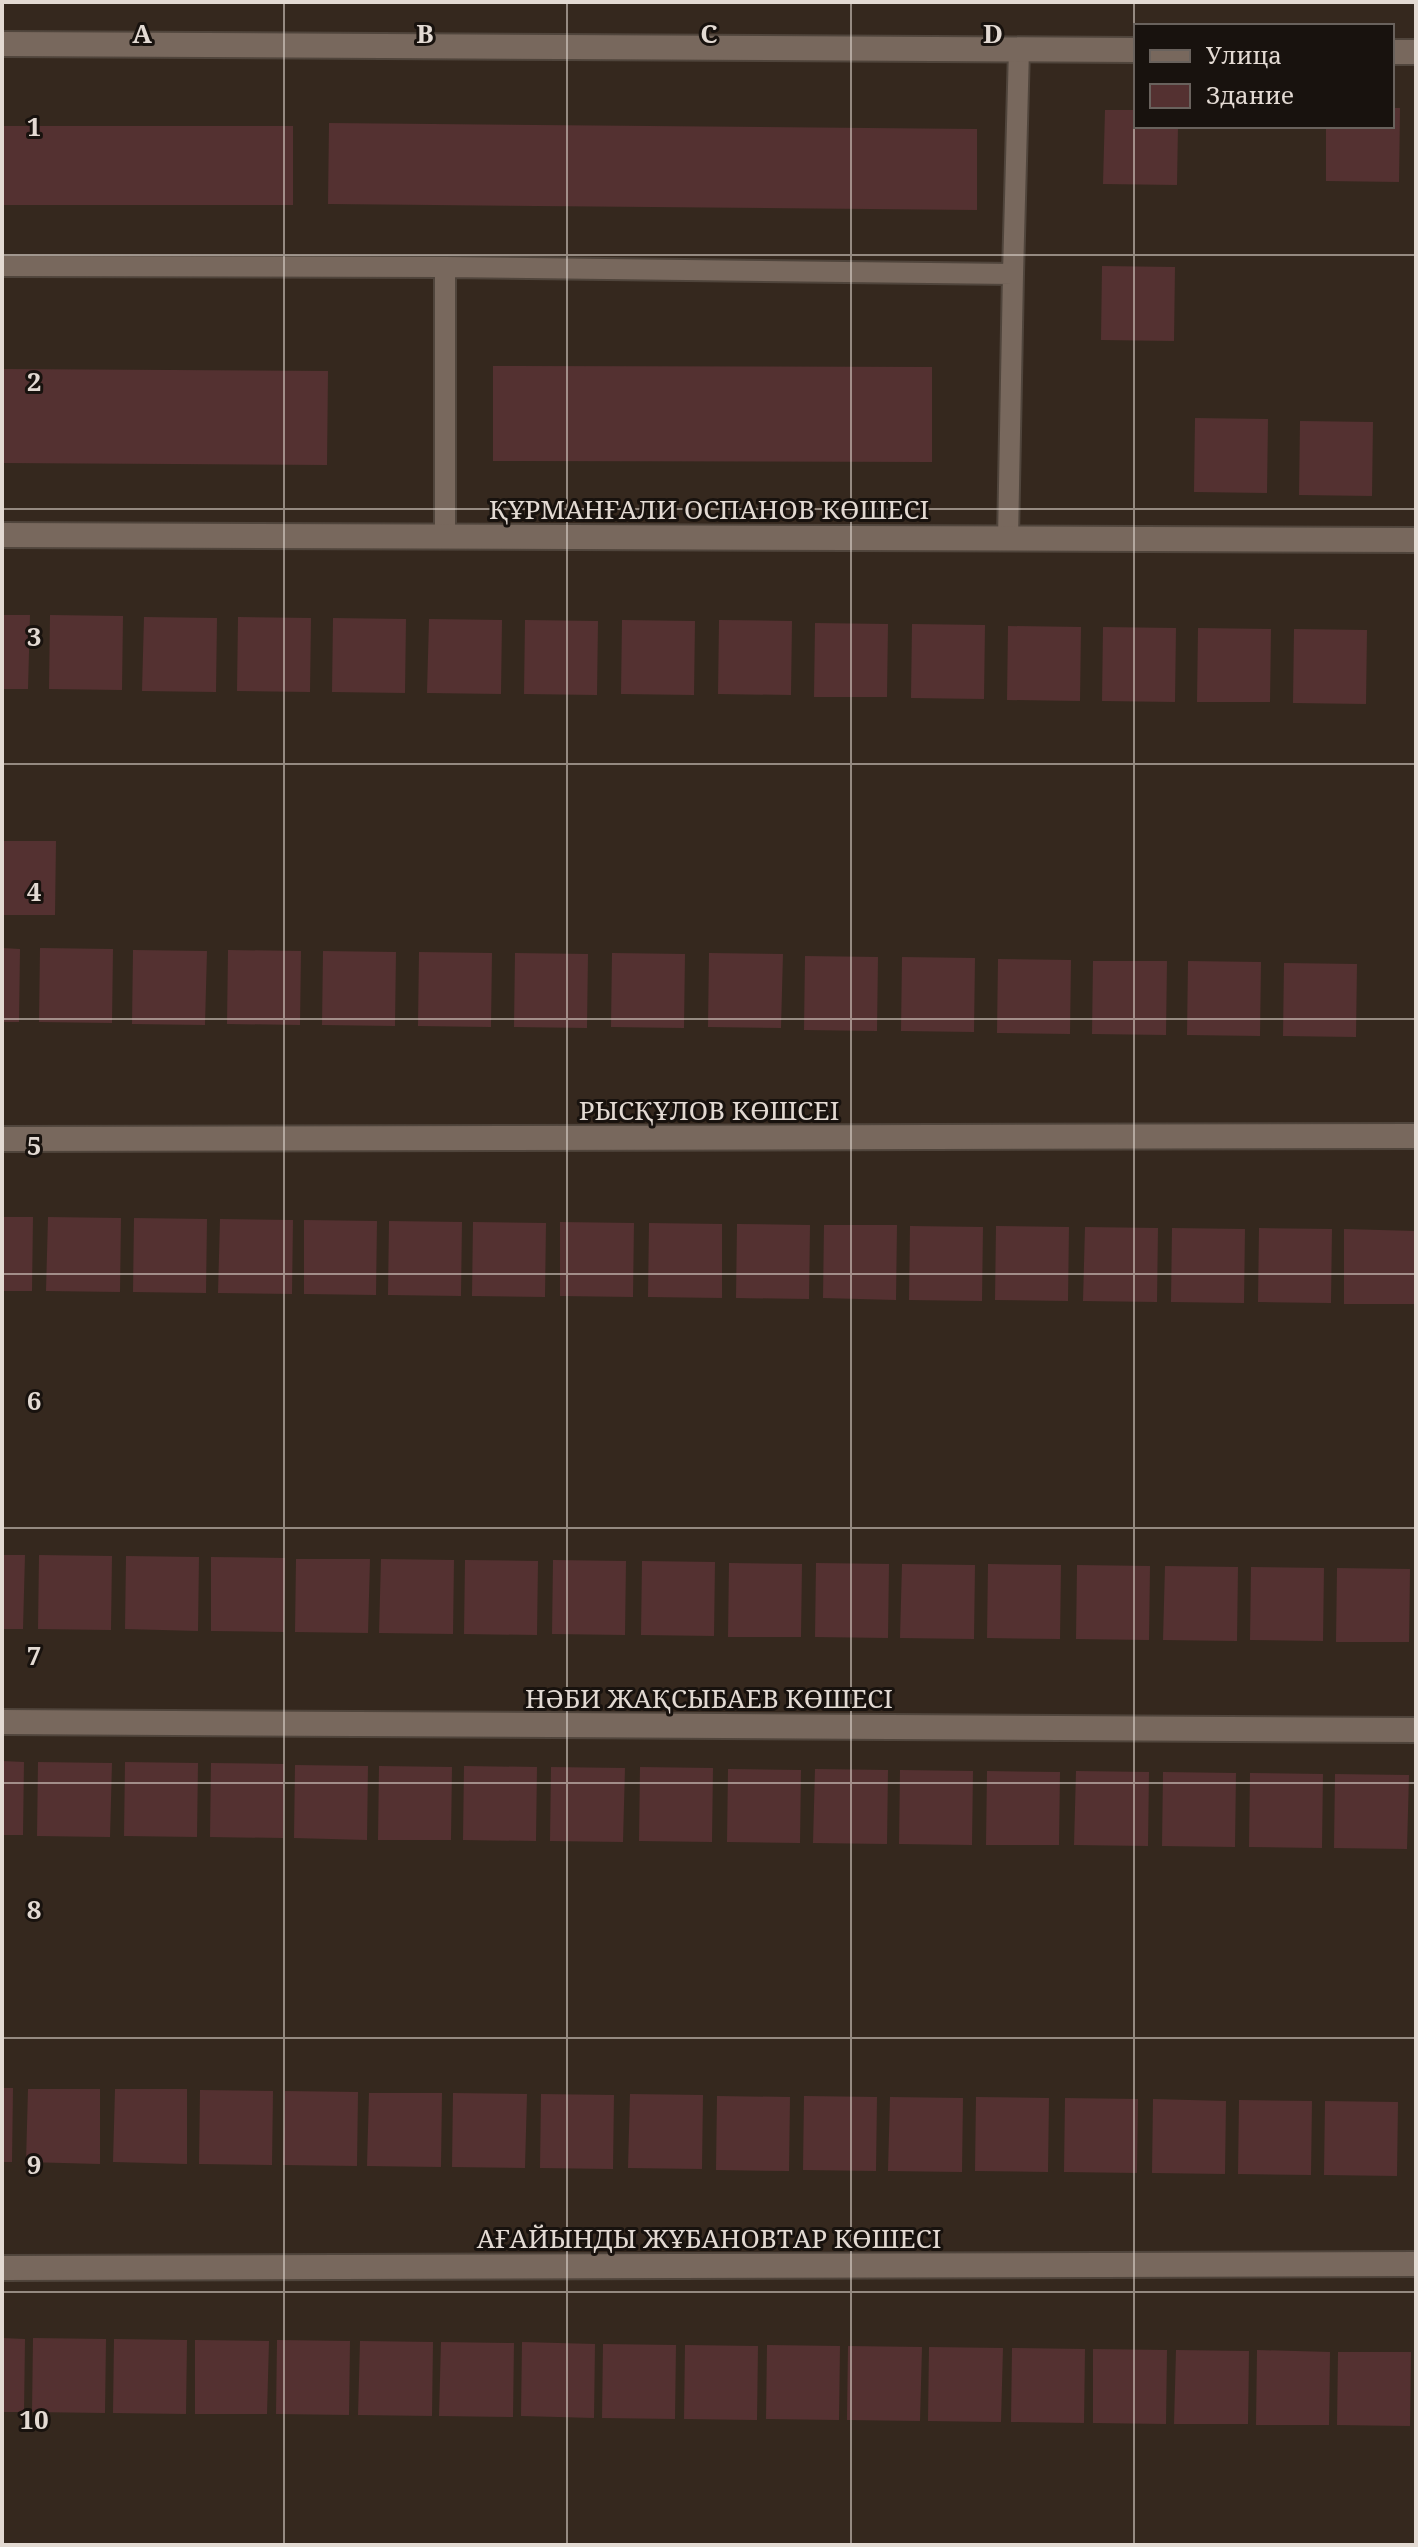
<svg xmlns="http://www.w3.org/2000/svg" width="1418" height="2547" viewBox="0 0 1418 2547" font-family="'Noto Serif',serif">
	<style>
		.building { fill: #543131 }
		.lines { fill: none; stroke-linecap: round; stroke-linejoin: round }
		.service-casing { stroke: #50453c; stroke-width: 24 }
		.minor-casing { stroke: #50453c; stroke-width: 28 }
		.tertiary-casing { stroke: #50453c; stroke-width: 28 }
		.service { stroke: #78685d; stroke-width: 20 }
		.minor { stroke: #78685d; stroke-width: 24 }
		.tertiary { stroke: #78685d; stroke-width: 24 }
		.grid { fill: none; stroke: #e3dad3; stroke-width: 2; stroke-opacity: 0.55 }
		.labels { text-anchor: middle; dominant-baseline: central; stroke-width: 6; stroke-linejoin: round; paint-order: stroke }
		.street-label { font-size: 26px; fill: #e3dad3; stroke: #18120e }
		.grid-label { font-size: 26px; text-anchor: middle; font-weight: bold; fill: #e3dad3; stroke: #18120e; stroke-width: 6; stroke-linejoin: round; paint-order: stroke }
	</style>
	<rect width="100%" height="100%" fill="#35281e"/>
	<path class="building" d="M1392,108H1400L1399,182L1326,181V126H1392Z
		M1105,110H1136V126H1178L1177,185L1103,184Z
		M329,123L977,129V210L328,204Z
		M2,126H293V205H2Z
		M1102,266L1175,267L1174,341L1101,340Z
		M493,366L932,367V462L493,461Z
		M2,369L328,371L327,465L2,463Z
		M1195,418L1268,419L1267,493L1194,492Z
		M1300,421L1373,422L1372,496L1299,495Z
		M2,615H30L28,689H2Z
		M50,615L123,616L122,690L49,689Z
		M144,617L217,618L216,692L142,691Z
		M238,617L311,618L310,692L237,691Z
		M333,618L406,619L405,693L332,692Z
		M429,619L502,620L501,694L427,693Z
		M525,620L598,621L597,695L524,694Z
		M622,620L695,621L694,695L621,694Z
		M719,620L792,621L791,695L718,694Z
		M815,623L888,624L887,697H814Z
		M912,624L985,625L984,699L911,698Z
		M1008,626L1081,627L1080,701L1007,700Z
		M1103,627L1176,628L1175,702L1102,701Z
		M1198,628L1271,629L1270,702H1197Z
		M1294,629L1367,630L1366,704L1293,703Z
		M2,841H56L55,915H2Z
		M2,948L20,949L19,1022H2Z
		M40,948L113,949L112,1023L39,1022Z
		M133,950L207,951L205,1025L132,1024Z
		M228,950L301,951L300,1025L227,1024Z
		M323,951L396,952L395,1026L322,1025Z
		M419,952L492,953L491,1027L418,1026Z
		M515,953L588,954L587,1028L514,1027Z
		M612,953L685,954L684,1028L611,1027Z
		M709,953L783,954L781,1028L708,1027Z
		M805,956L878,957L877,1031L804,1030Z
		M902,957L975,958L974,1032L901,1031Z
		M998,959L1071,960L1070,1034L997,1033Z
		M1093,961H1167L1166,1035L1092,1034Z
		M1188,961L1261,962L1260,1036L1187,1035Z
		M1284,963L1357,964L1356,1037L1283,1036Z
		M2,1217H33L32,1291H2Z
		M48,1217L121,1218L120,1292L46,1291Z
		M134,1218L207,1219L206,1293L133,1292Z
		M220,1219L293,1220L292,1294L218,1293Z
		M304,1220L377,1221L376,1295L304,1294Z
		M389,1221L462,1222L461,1296L388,1295Z
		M473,1222L546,1223L545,1297L472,1296Z
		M560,1222L634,1223L633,1297L560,1296Z
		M649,1223L722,1224V1298L648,1297Z
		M737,1224L810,1225L809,1299L736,1298Z
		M824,1225H897L896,1300L823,1298Z
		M910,1226L983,1227L982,1301L909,1300Z
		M996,1226L1069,1227L1068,1301L995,1300Z
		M1085,1227L1158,1228L1157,1302L1083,1301Z
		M1172,1228L1245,1229L1244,1303L1171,1302Z
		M1259,1228L1332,1229L1331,1303L1258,1302Z
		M1344,1229L1416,1231V1304H1344Z
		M2,1555H25L23,1629H2Z
		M39,1555L112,1556L111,1630L38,1629Z
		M126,1556L199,1557L198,1631L125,1629Z
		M211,1557L285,1558L284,1632L211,1631Z
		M296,1559H370L368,1633L295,1632Z
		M381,1559L454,1560L453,1634L379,1633Z
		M465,1560L538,1561L537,1635L464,1634Z
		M553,1560L626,1561L625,1635L552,1634Z
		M642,1561L715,1562L714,1636L641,1635Z
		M729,1563L802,1564L801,1637H728Z
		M816,1563L889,1564L888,1638L815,1637Z
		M902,1564L975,1565L974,1639L900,1638Z
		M988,1564L1061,1565L1060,1639L987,1638Z
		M1077,1565L1150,1566L1149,1640L1076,1639Z
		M1165,1566L1238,1567L1237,1641L1163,1640Z
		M1251,1567L1324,1568L1323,1641L1250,1640Z
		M1337,1568L1410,1569L1409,1642H1336Z
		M2,1761L24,1762L23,1835H2Z
		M38,1762L112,1763L110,1837L37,1836Z
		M125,1762L198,1763L197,1837L124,1836Z
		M211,1763L284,1764L283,1838L210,1837Z
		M295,1765L368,1766L367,1840L294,1838Z
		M379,1766L452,1767L451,1840H378Z
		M464,1766L537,1767L536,1841L463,1840Z
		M551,1767L625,1768L623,1842L550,1841Z
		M640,1767L713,1768L712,1842L639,1841Z
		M728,1769L801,1770L800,1843L727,1842Z
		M815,1769L888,1770L887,1844L813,1843Z
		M900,1770L973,1771L972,1845L899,1844Z
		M987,1771L1060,1772L1059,1845H986Z
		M1076,1771L1149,1772L1148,1846L1074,1845Z
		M1163,1772L1236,1773L1235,1847L1162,1846Z
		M1250,1773L1323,1774L1322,1848L1249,1847Z
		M1335,1774L1409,1775L1407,1849L1334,1848Z
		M2,2088H13L12,2162H2Z
		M28,2089H100V2164L26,2162Z
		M115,2089H187V2164L113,2162Z
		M200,2090L273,2091L272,2165L199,2164Z
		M285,2091L358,2092L357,2166L283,2165Z
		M369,2093H442L441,2167L367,2166Z
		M453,2093L527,2094L525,2168L452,2167Z
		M541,2094L614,2095L613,2169L540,2168Z
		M630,2094L703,2095L702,2169L628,2168Z
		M717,2096L790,2097L789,2171L716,2170Z
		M804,2096L877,2097L876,2171L803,2170Z
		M890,2097L963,2098L962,2172L888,2171Z
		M976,2097L1049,2098L1048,2172L975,2171Z
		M1065,2098L1138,2099L1137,2173L1064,2172Z
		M1153,2099L1226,2101L1225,2174L1152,2173Z
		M1239,2100L1312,2101L1311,2175L1238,2174Z
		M1325,2101L1398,2102L1397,2176L1324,2175Z
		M2,2338L25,2339L24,2412H2Z
		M33,2338L106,2339L105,2413L32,2412Z
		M114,2339L187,2340L186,2414L113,2413Z
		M195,2340L269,2341L267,2414H195Z
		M277,2340L350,2341L349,2415L276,2414Z
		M360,2341L433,2342L432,2416L358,2415Z
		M441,2342L514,2343L513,2417L439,2416Z
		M522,2342L595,2344L594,2418L521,2416Z
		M603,2344L676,2345L675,2419L602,2418Z
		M685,2345L758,2346L757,2420L684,2419Z
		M767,2345L840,2346L839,2420L766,2419Z
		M848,2346L922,2347L920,2421L847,2420Z
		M929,2347L1003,2348L1001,2422L928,2421Z
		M1012,2348L1085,2349L1084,2423L1011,2422Z
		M1093,2349L1167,2350L1166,2424L1093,2423Z
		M1176,2350L1249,2351L1248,2424H1174Z
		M1257,2350L1330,2352L1329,2425H1256Z
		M1338,2352H1411L1410,2426L1337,2425Z"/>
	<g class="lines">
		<g class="service-casing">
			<path id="service" d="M2,266L445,267
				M1013,274L1019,49
				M445,536V267L1013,274L1008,539"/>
		</g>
		<g class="minor-casing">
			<path id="minor" d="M2,44L1136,50
				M1392,52H1416
				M2,535L1416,540
				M2,1722L1416,1730"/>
		</g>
		<g class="tertiary-casing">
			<path id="tertiary" d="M2,1139L1416,1136
				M2,2268L1416,2264"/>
		</g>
		<use href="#service" class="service"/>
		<use href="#minor" class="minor"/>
		<use href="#tertiary" class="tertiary"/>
	</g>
	<path class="grid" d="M284,2V2545M567,2V2545M851,2V2545M1134,2V2545M2,255H1416M2,509H1416M2,764H1416M2,1019H1416M2,1274H1416M2,1528H1416M2,1783H1416M2,2038H1416M2,2292H1416"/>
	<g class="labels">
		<g class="street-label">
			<text x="709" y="509">ҚҰРМАНҒАЛИ ОСПАНОВ КӨШЕСІ</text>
			<text x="709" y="1110">РЫСҚҰЛОВ КӨШСЕІ</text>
			<text x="709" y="1698">НӘБИ ЖАҚСЫБАЕВ КӨШЕСІ</text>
			<text x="709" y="2238">АҒАЙЫНДЫ ЖҰБАНОВТАР КӨШЕСІ</text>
		</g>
	</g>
	<g class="grid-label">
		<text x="142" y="43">A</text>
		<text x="425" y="43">B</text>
		<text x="709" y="43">C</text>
		<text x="993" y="43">D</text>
		<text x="34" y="136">1</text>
		<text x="34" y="391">2</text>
		<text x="34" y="646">3</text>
		<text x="34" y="901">4</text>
		<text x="34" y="1155">5</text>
		<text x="34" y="1410">6</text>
		<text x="34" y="1665">7</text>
		<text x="34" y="1919">8</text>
		<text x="34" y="2174">9</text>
		<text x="34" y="2429">10</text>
	</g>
	<rect width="1418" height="2547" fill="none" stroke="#e3dad3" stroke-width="8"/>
	<rect x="1134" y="24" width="260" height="104" fill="#18120e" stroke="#69625d" stroke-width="2"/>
	<rect x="1150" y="50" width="40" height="12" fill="#78685d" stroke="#69625d" stroke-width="2"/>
	<text x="1206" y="64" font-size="24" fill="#e3dad3">Улица</text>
	<rect x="1150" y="84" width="40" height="24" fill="#543131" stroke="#69625d" stroke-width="2"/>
	<text x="1206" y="104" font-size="24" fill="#e3dad3">Здание</text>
</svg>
